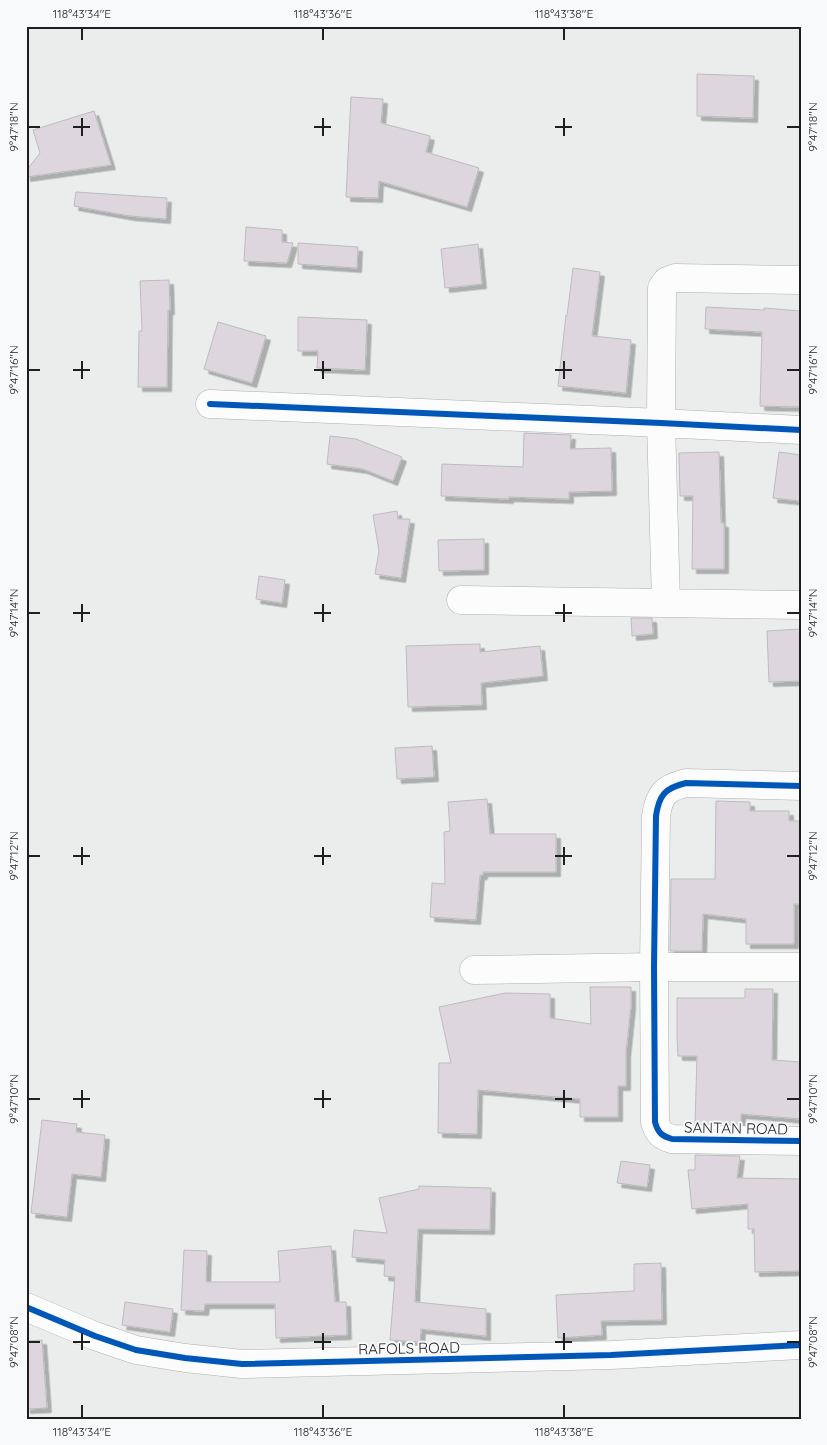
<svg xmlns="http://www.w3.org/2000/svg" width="827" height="1445" viewBox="0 0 827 1445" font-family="Quicksand,sans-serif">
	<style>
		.building { fill: #ded6df; stroke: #bcbcbc; filter: url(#shadow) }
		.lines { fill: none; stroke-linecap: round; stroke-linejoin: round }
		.street-casing { stroke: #aeafaf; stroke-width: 29 }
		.street { stroke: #fcfcfc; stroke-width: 28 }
		.cycleway-casing { stroke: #f8f9fa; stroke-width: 9 }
		.cycleway { stroke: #0057b8; stroke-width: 6 }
		.ticks { fill: none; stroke: #1f1f20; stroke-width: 2 }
		.labels { text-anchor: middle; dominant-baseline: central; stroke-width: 4; stroke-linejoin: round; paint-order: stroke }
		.street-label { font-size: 15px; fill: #1f1f20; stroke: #f8f9fa }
		.neatline { fill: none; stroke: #1f1f20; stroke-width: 2 }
		.ticks-label { font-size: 12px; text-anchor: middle; fill: #1f1f20 }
	</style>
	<defs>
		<filter id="shadow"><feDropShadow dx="4.5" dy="4.5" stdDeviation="0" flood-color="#0004"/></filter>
	</defs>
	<rect width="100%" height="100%" fill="#ebecec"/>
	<path class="building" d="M697,74L754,76L753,118L697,116Z
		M351,97L383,99L381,123L430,136L426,152L479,168L467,207L379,181L378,198L346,197Z
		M94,111L111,165L26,177V171L40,153L33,130Z
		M76,192L167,198L166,219L130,216L74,206Z
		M246,227L282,230V242L293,243L287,263L244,261Z
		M298,243L358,247L357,268L298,264Z
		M478,244L482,284L445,288L441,249Z
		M573,268L600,272L592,336L631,340L626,393L558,386L566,315L567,316Z
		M169,280L170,310H168L167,387H138L139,331H142L140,281Z
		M706,307L764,310V308L801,311L800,407L760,406L762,332L705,329Z
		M298,317L367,320L365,370L317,368L318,351H298Z
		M218,322L266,336L252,383L204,369Z
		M524,433L571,435L570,449L611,448L612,491L569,492V499L509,497V499L441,496L442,464L523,467Z
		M330,436L356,439L402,457L393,481L363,469L327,464Z
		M719,452L721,523H724V569H692L693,496H680L679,453Z
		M779,452L801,455V501L773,498Z
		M397,511L398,519H410L401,578L375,574L379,551L373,515Z
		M484,539V570L439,571L438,540Z
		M259,576L285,580L282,603L256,599Z
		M631,618H652L653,634L632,636Z
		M801,629V681L769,682L767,631Z
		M480,644V652L540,646L543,676L481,683L482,705L408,707L406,646Z
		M432,746L434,777L397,779L395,748Z
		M487,799L490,834H556V872H483V875H480L476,920L430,917L432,883L445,884L444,832L450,831L448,802Z
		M716,801L750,802V811H789V821H801V904H794V944H746V919L703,914L702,951H670L671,879H715Z
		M590,987H631V1005L626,1053V1086H618V1117H580V1099L478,1090L477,1134L438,1133L439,1063H451L439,1007L505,993L550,994V1018L591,1024Z
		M745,989H773L772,1060L801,1062V1119L741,1114V1124H695L697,1056H678L677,1037V998H745Z
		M42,1120L77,1124L76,1132L105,1135L101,1177L72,1174L67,1217L31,1213Z
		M695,1155L740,1156L737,1178L801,1179V1271L755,1272L754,1229H748V1204L692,1209L688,1170H695Z
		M621,1161L650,1165L647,1187L617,1183Z
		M419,1186L491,1188L490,1230L418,1229L415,1302L486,1309V1336L421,1329L420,1342L390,1340L395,1277L384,1276L385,1260L352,1257L354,1230L387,1233L379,1198L419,1189Z
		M331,1246L335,1302H346L347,1335L276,1338L275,1304H205L204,1311L181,1310L184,1250L207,1251L206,1282H280L278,1251Z
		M661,1263L662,1320L601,1321L602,1335L558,1338L556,1295L634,1291V1264Z
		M125,1302L173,1309L170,1332L122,1325Z
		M42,1340L47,1408L26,1409V1341Z"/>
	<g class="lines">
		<g class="street-casing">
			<path id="street" d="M210,404L661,423L801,430
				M461,600L801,605
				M666,603L661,423L662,288L667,281L675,278L801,280
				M801,786L686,783C665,788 659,795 656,816L654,967L655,1122C658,1133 662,1136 672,1139L801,1141
				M474,970L654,967H801
				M26,1307L95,1336L136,1350L185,1358L242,1364L611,1355L801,1345"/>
		</g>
		<use href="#street" class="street"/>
		<g class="cycleway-casing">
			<path id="cycleway" d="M210,404L661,423L801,430
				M801,786L686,783C665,788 659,795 656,816L654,967L655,1122C658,1133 662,1136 672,1139L801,1141
				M26,1307L95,1336L136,1350L185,1358L242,1364L611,1355L801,1345"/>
		</g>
		<use href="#cycleway" class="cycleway"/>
	</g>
	<path class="ticks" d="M82,28V40M323,28V40M564,28V40M82,118V136M323,118V136M564,118V136M28,127H40M73,127H90M314,127H331M555,127H572M787,127H800M82,361V379M323,361V379M564,361V379M28,370H40M73,370H90M314,370H331M555,370H572M787,370H800M82,604V622M323,604V622M564,604V622M28,613H40M73,613H90M314,613H331M555,613H572M787,613H800M82,847V865M323,847V865M564,847V865M28,856H40M73,856H90M314,856H331M555,856H572M787,856H800M82,1090V1108M323,1090V1108M564,1090V1108M28,1099H40M73,1099H90M314,1099H331M555,1099H572M787,1099H800M82,1333V1350M323,1333V1350M564,1333V1350M28,1342H40M73,1342H90M314,1342H331M555,1342H572M787,1342H800M82,1405V1418M323,1405V1418M564,1405V1418"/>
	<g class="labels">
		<g class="street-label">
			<text transform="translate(736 1128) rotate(1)">SANTAN ROAD</text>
			<text transform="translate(409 1348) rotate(-1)">RAFOLS ROAD</text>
		</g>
	</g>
	<rect width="827" height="1445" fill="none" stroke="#f8f9fa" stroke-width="55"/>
	<rect x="28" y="28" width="772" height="1390" class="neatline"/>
	<g class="ticks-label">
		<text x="82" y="18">118°43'34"E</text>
		<text x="323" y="18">118°43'36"E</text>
		<text x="564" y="18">118°43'38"E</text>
		<text transform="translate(14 127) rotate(-90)" y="4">9°47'18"N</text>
		<text transform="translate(813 127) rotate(-90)" y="4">9°47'18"N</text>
		<text transform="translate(14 370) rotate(-90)" y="4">9°47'16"N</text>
		<text transform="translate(813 370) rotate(-90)" y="4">9°47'16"N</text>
		<text transform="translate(14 613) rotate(-90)" y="4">9°47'14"N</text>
		<text transform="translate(813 613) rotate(-90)" y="4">9°47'14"N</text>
		<text transform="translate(14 856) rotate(-90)" y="4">9°47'12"N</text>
		<text transform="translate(813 856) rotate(-90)" y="4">9°47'12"N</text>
		<text transform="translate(14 1099) rotate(-90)" y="4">9°47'10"N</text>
		<text transform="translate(813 1099) rotate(-90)" y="4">9°47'10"N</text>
		<text transform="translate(14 1342) rotate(-90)" y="4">9°47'08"N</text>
		<text transform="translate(813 1342) rotate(-90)" y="4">9°47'08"N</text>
		<text x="82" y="1436">118°43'34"E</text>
		<text x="323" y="1436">118°43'36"E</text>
		<text x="564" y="1436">118°43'38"E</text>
	</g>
</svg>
